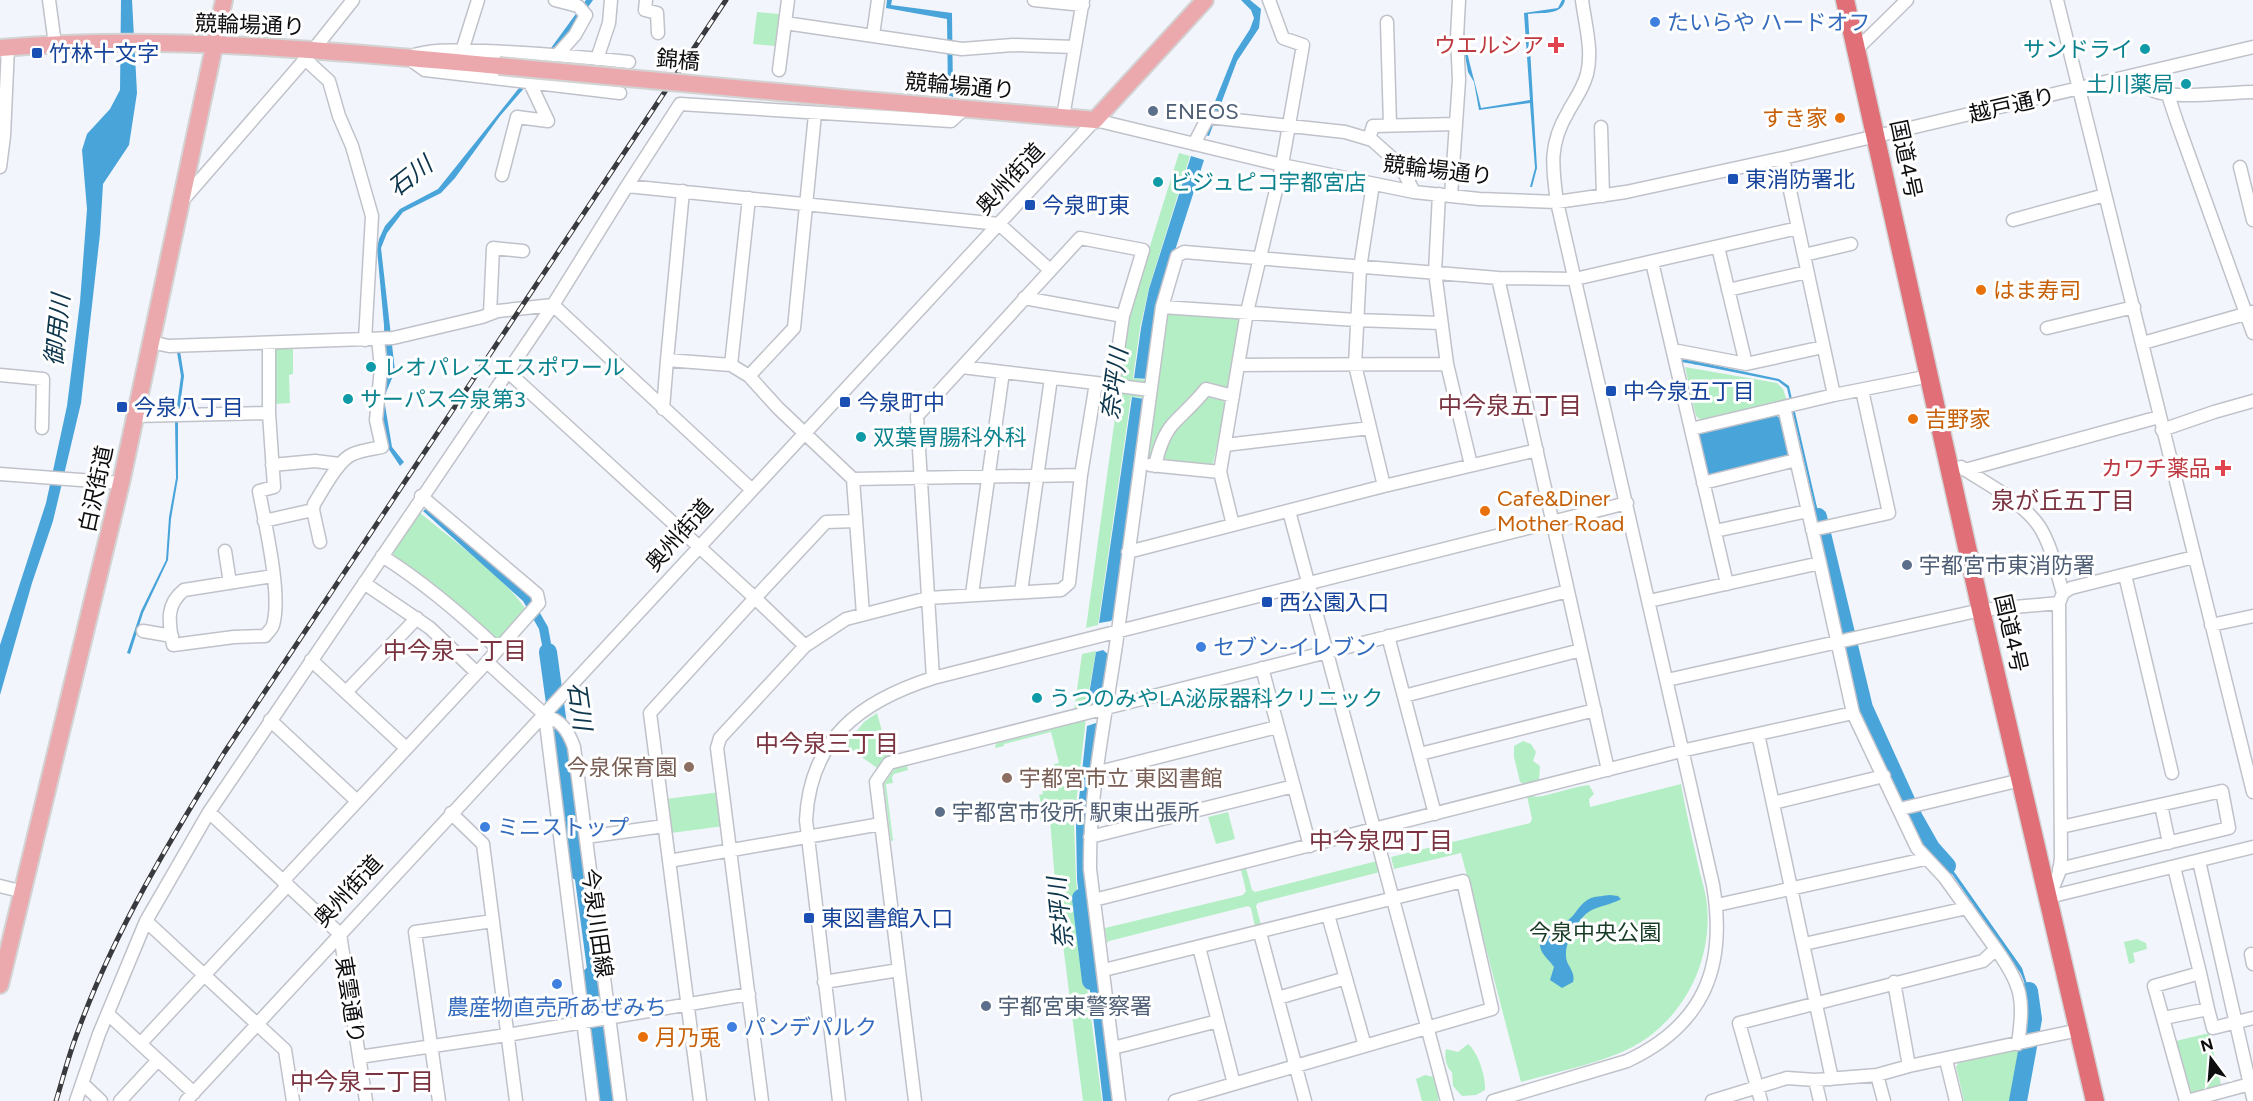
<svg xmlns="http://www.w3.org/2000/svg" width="2253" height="1101" viewBox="0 0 2253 1101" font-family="Figtree,'Noto Sans JP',sans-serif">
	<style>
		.green { fill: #b4eec4 }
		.water { fill: #48a4d9 }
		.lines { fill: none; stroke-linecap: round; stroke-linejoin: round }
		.stream { stroke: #48a4d9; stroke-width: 3 }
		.river { stroke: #48a4d9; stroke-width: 18 }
		.minor-casing { stroke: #c0c2ca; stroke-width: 15 }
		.major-casing { stroke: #d3d3d4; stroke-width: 20 }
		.highway-casing { stroke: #d3d3d4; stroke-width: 21 }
		.minor { stroke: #fff; stroke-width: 12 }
		.major { stroke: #eca9ad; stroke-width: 16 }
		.highway { stroke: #e06f77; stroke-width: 18 }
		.rail-casing { stroke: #393a3e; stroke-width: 5 }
		.rail { stroke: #fff; stroke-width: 3; stroke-dasharray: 9; stroke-linecap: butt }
		.major-bridge-casing { stroke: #d3d3d4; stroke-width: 20; stroke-linecap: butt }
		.major-bridge { stroke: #eca9ad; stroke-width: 16 }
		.shop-dot { fill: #3f7fe0; stroke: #fff; stroke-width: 2 }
		.health-dot { fill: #e0444e; stroke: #fff; stroke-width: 2 }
		.culture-dot { fill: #0f9aa8; stroke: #fff; stroke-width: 2 }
		.transit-dot { fill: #1a4fb4; stroke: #fff; stroke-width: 2 }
		.service-dot { fill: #5c6f8a; stroke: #fff; stroke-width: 2 }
		.food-dot { fill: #e8710a; stroke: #fff; stroke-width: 2 }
		.education-dot { fill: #8d6e63; stroke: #fff; stroke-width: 2 }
		.labels { text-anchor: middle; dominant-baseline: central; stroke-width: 6; stroke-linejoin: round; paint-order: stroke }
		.shop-label { font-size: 22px; fill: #366cbe; stroke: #fff; text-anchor: start }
		.street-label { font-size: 22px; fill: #0d0d10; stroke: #fff }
		.health-label { font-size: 22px; fill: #be3a42; stroke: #fff; text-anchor: end }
		.culture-label { font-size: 22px; fill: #0d838f; stroke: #fff; text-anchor: start }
		.transit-label { font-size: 22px; fill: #164399; stroke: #fff; text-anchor: start }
		.service-label { font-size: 22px; fill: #4e5e75; stroke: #fff; text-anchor: start }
		.food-label { font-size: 22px; fill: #c56008; stroke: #fff; text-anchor: start }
		.education-label { font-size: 22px; fill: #785e54; stroke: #fff; text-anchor: end }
		.park-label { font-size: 22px; fill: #183c25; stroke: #fff }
		.water-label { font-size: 24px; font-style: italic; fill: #0d354b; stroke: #fff }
		.neighbourhood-label { font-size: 24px; fill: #7a3340; stroke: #fff }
	</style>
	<rect width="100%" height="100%" fill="#f3f5fd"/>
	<path class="green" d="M757,12L779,14L775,46L753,44Z
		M1179,153L1190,156L1149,288L1140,328L1133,378L1147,380L1145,398L1131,397L1098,625L1086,628L1128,323L1135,294Z
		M1172,313L1238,316L1242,322L1230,391L1205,386L1152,459L1149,458L1147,450L1167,316Z
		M293,345V374L289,375L290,403L275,404L273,348Z
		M1685,367L1777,383L1783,389L1787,401L1701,420L1696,416Z
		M1205,396L1227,402L1212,468L1158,463L1167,437Z
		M419,512C452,540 504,576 527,611L502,640H494L394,559L393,552Z
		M1096,651L1086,708L1074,711L1082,654Z
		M877,713L882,731L890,730L897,760L880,770L845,745L864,722Z
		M1086,718L1074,821L1076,879L1081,923L1095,922L1099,954L1083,956L1102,1101H1083L1055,882L1050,819L1044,796L1047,813L1042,819L1034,818L1030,813L1022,815L1021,811L1033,808L1035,815L1040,819L1043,812L1039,795L1043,794L1041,785L1050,783L1047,774L1056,772L1054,764L1059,763L1051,732L1004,744V746L996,748L995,746L997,743L1050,730L1049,727Z
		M1523,741L1531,744L1536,752L1533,761L1540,766L1539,782L1528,786L1520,782L1514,757V746Z
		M907,766L908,770L894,774L892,777L893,783L886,784L893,840L900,838L891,841L884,784L894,769Z
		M1681,784C1686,813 1693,841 1699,869C1702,881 1706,893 1707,905C1713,968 1677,1031 1617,1054C1587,1066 1553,1073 1521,1082L1461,853L1394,869L1391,857L1530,823L1532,819L1527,796L1534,794L1535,797C1554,795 1570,787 1589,785L1594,794L1589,799L1590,807Z
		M720,792L724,826L671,833L666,799Z
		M1228,812L1235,839L1216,844L1208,817Z
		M1377,861L1380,872L1258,903L1256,906L1261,925L1255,927L1251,908L1248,906L1109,941L1107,943L1105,928L1243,895L1246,891L1241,870L1239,868L1248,865L1246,868L1252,890L1255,892Z
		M2137,939L2146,943L2147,949L2133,953L2135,962L2129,964L2124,942Z
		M2209,1033L2222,1089L2190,1094L2176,1041Z
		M1468,1044C1478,1052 1486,1077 1485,1090L1476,1095L1462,1096L1453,1086L1452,1072C1446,1067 1444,1057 1446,1049L1458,1052Z
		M2022,1049L2013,1101H1964L1956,1067L1959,1062Z
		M1425,1075L1434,1077L1440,1093L1438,1101H1422L1416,1079Z"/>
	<path class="water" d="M121,0H132L137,93L129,145L103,184L100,234L81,403L53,521L32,583L0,695V645L46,503L67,406L80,302L87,209L82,150L87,134L110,109L120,90Z
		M586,0H593L564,42L500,116L455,178L441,193L403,212L387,233L381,248L395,371L385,395V405L392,447L404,462L400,466L388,448L381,414L385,372L384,325L377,249L379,239L385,226L400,209L438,189L551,48Z
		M887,0H892L891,5L952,13L953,97L948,95L947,19L886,8Z
		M1241,0H1250L1261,9L1259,28L1237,61L1209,136L1202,134L1234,54L1250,29L1254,18L1251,10Z
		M1463,0H1465C1459,40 1473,70 1481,108L1530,100L1524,13L1558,8L1562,0H1565C1562,16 1541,12 1528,14L1537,168L1532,187H1530L1535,168L1530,103L1479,110L1474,82L1468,72L1459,20Z
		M1191,156L1204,160L1161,294L1147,379L1134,378L1141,328L1149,289Z
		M180,351L184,376L178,421V478L171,519L168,560L143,613L130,654L127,653L141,611L166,560L169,517L176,478L175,421L181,376L177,352Z
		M1694,361L1779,379L1789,386L1819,516L1817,517L1787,388L1778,381L1693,364Z
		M1132,397L1144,399L1114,617L1111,621L1099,623Z
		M1774,414L1781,419L1789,452L1784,458L1712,476L1704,472L1697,438L1700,431Z
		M429,506L529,594L548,627L557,676L548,677L539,629L523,601L423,511Z
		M1103,650L1110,656L1102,700L1099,704L1087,707L1096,652Z
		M1854,656L1865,709L1906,797L1904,798L1863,709L1850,657Z
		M1099,722L1093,921L1082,923L1077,879L1076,826L1087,726Z
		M1912,816H1915L1930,847L1955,873L2022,968L2032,1000L2031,1028L2028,1027C2030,1008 2029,992 2021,974L1952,874L1927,848Z
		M579,849L598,998L591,999L571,850Z
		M1610,895L1618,896L1621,899C1613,904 1603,905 1594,909C1580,914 1565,940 1566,956C1566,966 1576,971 1573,982L1562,988L1550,980L1554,967C1548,958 1536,951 1541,938C1545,926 1558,928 1567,921C1577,914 1579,903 1591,898C1597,896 1604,896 1610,895Z
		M1099,955L1115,1101H1103L1086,957Z
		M603,1040L611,1101H604L596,1041Z"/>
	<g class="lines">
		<path class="stream" d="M1679,360L1696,363"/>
		<path class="river" d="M1818,517L1864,708L1914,818L1931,848L1947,866
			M548,652L578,871
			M1081,898L1091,981
			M591,976L607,1101
			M2018,1101L2033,1019L2029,991"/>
		<g class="minor-casing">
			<path id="minor" d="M49,0L55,44
				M555,0L578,6L586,15L575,35L557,55
				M646,0L645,10L657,13L658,33
				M1034,0L1083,5
				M2057,0L2253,792
				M1387,22L1390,125
				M785,23L788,0
				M873,35L878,0
				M1856,50L1907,0
				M462,51L478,0
				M411,56C436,48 458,51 485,51C533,53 581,57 629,62
				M408,58L425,70L620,93
				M305,59L329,81L339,116L352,146L372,216L365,340
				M597,59L609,23L611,0
				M779,70L785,23L962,49L1013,45L1075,47
				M2141,74C2143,80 2146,86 2152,90C2168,100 2231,92 2253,92
				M2168,95L2177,122L2253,333
				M1063,117L1083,0
				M1601,127L1603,196
				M1369,139L1373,126L1456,124
				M1194,144L1208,117L1345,132L1372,140L1400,165L1414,192
				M1783,158L1834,395L1930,376
				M0,167L4,136L8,47
				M2240,167L2253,220
				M502,175L517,117L548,121L530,83
				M1373,184L1360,268L1355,365L1384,486
				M627,186L680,104L951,121L964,109
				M1451,196L1459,80L1457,37L1459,0
				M182,201L314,49L353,0
				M2013,220L2105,195
				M1804,255L1851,244
				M1652,262L1727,584
				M1498,278L1608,770
				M1728,290L1807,272
				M1024,298L1123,316
				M1162,307L1356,320L1441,323
				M490,314L493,248L523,251
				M2047,328L2134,307
				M150,342L169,346L393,338L482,317L498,311L553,305L751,489
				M269,343V413L274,487L259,491C265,524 282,595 273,625C272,629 267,633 265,636L234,637L173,645C169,623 165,605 184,590L273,576
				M2143,343L2252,312
				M1673,350L1746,364L1718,247
				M667,360L683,191
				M1447,364L1471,465
				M1746,364L1823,347
				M731,365L749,198
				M1238,365L1447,364L1435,272L1439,194
				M962,367L1080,238L1143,250L1123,316L1113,386
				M507,371L755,598L650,713L700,1101
				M0,375L43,379L42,428
				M749,376L794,328L815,114
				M1096,383L1150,390
				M1784,407L1820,563
				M663,409L667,360L731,365L749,376L778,408L853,479L1081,475
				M135,416L269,413
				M1691,429L1834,395
				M2162,430L2214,412L2253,401
				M1225,445L1370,428
				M272,465L315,461L339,464
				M1150,465L1220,472
				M1155,466C1158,452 1163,436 1172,425C1183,413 1195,403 1206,389L1233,396
				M1961,467C1985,483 2023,502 2039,526C2052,546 2056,571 2063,593
				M1965,470L2159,417
				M0,474L121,483
				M853,479L863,614
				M1703,483L1796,460
				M421,496L537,594L539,603L487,662L545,715C561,721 568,730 574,747L620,1101
				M313,510L320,542
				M1289,511L1447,1101
				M264,521L313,510L314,504C323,490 338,460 353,454C362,450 372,449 382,447L376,420L381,368L378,339
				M1233,525L1220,472L1247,312L1282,165L1303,45L1283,38L1269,0
				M1812,530L1889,513L1862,390
				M1715,531L1808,511
				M225,551L230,583
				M1128,552L1384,486L1537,450
				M382,556C425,583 461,614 498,649
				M2125,575L2172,773
				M364,583L430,628L477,673
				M1021,592L1051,378
				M1649,601L1820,563L1853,713L1917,848L1945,878L1996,949L1983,961L1739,1023L1761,1101
				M2211,625L2253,616
				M143,631L172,636
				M1388,636L1435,814
				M805,646L755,598L826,522L856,521
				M311,660L406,748
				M1262,668L1310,846
				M933,678L917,416L962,367L1003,372
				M1667,680L1981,610L2059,603
				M346,692L417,618
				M1404,696L1581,650
				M545,715L593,1101
				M270,720L357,801
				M1758,734L1853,713
				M1420,754L1595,710
				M1095,773L1277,727
				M1773,803L1884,776
				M2161,805L2169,843
				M1900,809L2021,780
				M209,812L340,934L366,1101
				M451,813L483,844L516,1101
				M586,837L664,826
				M1090,837L1294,786
				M669,861L881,824
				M2199,861L2253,1098
				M2174,867L2200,973L2154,986L2186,1101
				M2059,869L2229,828L2222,791L2061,827
				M283,881L487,662
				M0,886L24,892
				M2049,897L2059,873L2061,858L2059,603L2063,593L2071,588L2194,557
				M2049,897L2253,847
				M1094,900L1681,751L1758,734L1832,1079
				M1717,905L1925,859
				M1328,915L1365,1046
				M146,921L285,1050L293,1101
				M1260,933L1305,1101
				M1804,944L1967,908
				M1199,947L1234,1084
				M1996,949C2023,987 2024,999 2018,1044
				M2251,954L2253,964
				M1104,970L1463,881L1492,1009L1175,1101
				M2200,973L2208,1009
				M824,982L899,970
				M1894,982L1909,1066L2079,1030
				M1278,998L1346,978
				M108,1014L194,1093
				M2164,1018L2208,1009L2213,1028L2253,1018
				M141,1043L288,885
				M1113,1048L1218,1021
				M359,1057L507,1035L749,994
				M1946,1060L1956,1101
				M1877,1075L1884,1101
				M1815,1080L1820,1101
				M82,1083L101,1101
				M76,1101L99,1034L146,921L209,812L553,305L627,186L999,224L1050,270
				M120,1101L158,1060
				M186,1101L1095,120L1282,165L1414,192L1479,199L1557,202L1626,192L1783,158L2253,47
				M439,1101L415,932L493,921
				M762,1101L717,748L720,738L805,646L846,619L928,598L1061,590L1069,583L1081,475L1096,383L1003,372L972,594
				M839,1101L806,820C810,738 861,701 933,678L1627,503
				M915,1101L876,782L889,763L1568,591
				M1119,1101L1090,869C1089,788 1107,711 1118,631C1133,523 1147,415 1162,307L1177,256L1184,252L1498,278L1575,279L1798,228
				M1493,1101L1627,1061C1704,1025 1727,967 1713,885L1557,202C1552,166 1549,144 1568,112C1575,99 1583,89 1587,74C1593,50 1585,24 1582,0
				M1712,1101L1787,1078L1815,1080L1877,1075L1909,1066
				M2187,1101L2250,1084"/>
		</g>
		<g class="major-casing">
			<path id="major" d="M0,48C166,34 334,51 499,66
				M853,99L1095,120L1205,0
				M0,985L121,483L224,0"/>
		</g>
		<g class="highway-casing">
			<path id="highway" d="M1845,0L1981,610L2095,1101"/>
		</g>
		<use href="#minor" class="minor"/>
		<use href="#major" class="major"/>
		<use href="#highway" class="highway"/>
		<g class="rail-casing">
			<path id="rail" d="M56,1101C63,1078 69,1054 78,1031C114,932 169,842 224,753L726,0"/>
		</g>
		<use href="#rail" class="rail"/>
		<g class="major-bridge-casing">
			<path id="major-bridge" d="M499,66L853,99"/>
		</g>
		<use href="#major-bridge" class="major-bridge"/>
	</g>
	<g class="shop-dot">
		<circle cx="1655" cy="22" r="6"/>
		<circle cx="1201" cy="647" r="6"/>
		<circle cx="485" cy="827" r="6"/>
		<circle cx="557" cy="984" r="6"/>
		<circle cx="732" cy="1027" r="6"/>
	</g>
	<g class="health-dot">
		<path d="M1553 36h6v6h6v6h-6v6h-6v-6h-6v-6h6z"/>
		<path d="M2220 459h6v6h6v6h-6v6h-6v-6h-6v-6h6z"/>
	</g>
	<g class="culture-dot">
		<circle cx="2145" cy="49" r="6"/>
		<circle cx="2186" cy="84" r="6"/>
		<circle cx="1158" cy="182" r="6"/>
		<circle cx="371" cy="367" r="6"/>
		<circle cx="348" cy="399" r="6"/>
		<circle cx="861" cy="437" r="6"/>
		<circle cx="1037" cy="698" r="6"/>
	</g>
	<g class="transit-dot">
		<rect x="31" y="47" width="12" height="12" rx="3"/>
		<rect x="1727" y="173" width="12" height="12" rx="3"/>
		<rect x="1024" y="199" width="12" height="12" rx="3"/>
		<rect x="1605" y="385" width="12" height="12" rx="3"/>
		<rect x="839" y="396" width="12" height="12" rx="3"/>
		<rect x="116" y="401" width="12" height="12" rx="3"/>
		<rect x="1261" y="596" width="12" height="12" rx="3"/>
		<rect x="803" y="912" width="12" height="12" rx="3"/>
	</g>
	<g class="service-dot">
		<circle cx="1153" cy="111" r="6"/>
		<circle cx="1907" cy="565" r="6"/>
		<circle cx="940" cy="812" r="6"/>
		<circle cx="986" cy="1006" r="6"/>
	</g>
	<g class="food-dot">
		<circle cx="1840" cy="118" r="6"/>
		<circle cx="1981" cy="290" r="6"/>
		<circle cx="1913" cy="419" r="6"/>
		<circle cx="1485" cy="511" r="6"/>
		<circle cx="643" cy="1037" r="6"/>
	</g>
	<g class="education-dot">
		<circle cx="689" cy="767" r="6"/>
		<circle cx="1007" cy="778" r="6"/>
	</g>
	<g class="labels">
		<g class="shop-label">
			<text x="1667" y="22">たいらや ハードオフ</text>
			<text x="1213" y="647">セブン-イレブン</text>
			<text x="497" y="827">ミニストップ</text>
			<text x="557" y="1007" text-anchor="middle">農産物直売所あぜみち</text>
			<text x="744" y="1027">パンデパルク</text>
		</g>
		<g class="street-label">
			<text transform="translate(250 25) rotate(2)">競輪場通り</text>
			<text transform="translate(678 60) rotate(5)">錦橋</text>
			<text transform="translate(960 86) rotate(5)">競輪場通り</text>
			<text transform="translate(2012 105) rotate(-13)">越戸通り</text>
			<text transform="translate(1906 159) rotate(78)">国道4号</text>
			<text transform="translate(1438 170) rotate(7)">競輪場通り</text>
			<text transform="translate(1010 179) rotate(-47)">奥州街道</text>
			<text transform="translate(96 489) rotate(-78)">白沢街道</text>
			<text transform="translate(679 535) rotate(-48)">奥州街道</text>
			<text transform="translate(2011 633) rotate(77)">国道4号</text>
			<text transform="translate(348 891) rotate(-47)">奥州街道</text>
			<text transform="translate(597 923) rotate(82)">今泉川田線</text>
			<text transform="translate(350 1000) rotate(81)">東雲通り</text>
		</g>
		<g class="health-label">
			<text x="1544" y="45">ウエルシア</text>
			<text x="2211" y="468">カワチ薬品</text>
		</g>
		<g class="culture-label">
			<text x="2133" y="49" text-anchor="end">サンドライ</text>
			<text x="2174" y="84" text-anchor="end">土川薬局</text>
			<text x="1170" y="182">ビジュピコ宇都宮店</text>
			<text x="383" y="367">レオパレスエスポワール</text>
			<text x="360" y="399">サーパス今泉第3</text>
			<text x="873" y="437">双葉胃腸科外科</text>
			<text x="1049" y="698">うつのみやLA泌尿器科クリニック</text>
		</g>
		<g class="transit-label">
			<text x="49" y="53">竹林十文字</text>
			<text x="1745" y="179">東消防署北</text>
			<text x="1042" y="205">今泉町東</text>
			<text x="1623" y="391">中今泉五丁目</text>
			<text x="857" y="402">今泉町中</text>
			<text x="134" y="407">今泉八丁目</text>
			<text x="1279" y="602">西公園入口</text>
			<text x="821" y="918">東図書館入口</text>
		</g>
		<g class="service-label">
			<text x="1165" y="111">ENEOS</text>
			<text x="1919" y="565">宇都宮市東消防署</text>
			<text x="952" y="812">宇都宮市役所 駅東出張所</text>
			<text x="998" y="1006">宇都宮東警察署</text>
		</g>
		<g class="food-label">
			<text x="1828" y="118" text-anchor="end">すき家</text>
			<text x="1993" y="290">はま寿司</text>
			<text x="1925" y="419">吉野家</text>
			<text x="1497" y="498">Cafe&amp;Diner<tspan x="1497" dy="25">Mother Road</tspan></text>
			<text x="655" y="1037">月乃兎</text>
		</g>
		<g class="education-label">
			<text x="677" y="767">今泉保育園</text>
			<text x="1019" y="778" text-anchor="start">宇都宮市立 東図書館</text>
		</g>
		<g class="park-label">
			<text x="1595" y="932">今泉中央公園</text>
		</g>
		<g class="water-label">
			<text transform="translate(410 176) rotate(-38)">石川</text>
			<text transform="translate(57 330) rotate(-84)">御用川</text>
			<text transform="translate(1114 384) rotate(-82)">奈坪川</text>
			<text transform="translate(580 706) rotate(82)">石川</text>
			<text transform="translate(1060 913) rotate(-96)">奈坪川</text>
		</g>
		<g class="neighbourhood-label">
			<text x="1510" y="405">中今泉五丁目</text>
			<text x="2063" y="500">泉が丘五丁目</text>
			<text x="455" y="650">中今泉一丁目</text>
			<text x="827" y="743">中今泉三丁目</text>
			<text x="1381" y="840">中今泉四丁目</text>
			<text x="362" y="1081">中今泉二丁目</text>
		</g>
	</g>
	<g transform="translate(2211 1059) rotate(344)" stroke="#ffffff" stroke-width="4.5" paint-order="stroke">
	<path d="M0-4.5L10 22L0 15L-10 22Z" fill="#0d0d10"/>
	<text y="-9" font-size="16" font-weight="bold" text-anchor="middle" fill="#0d0d10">N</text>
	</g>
</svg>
